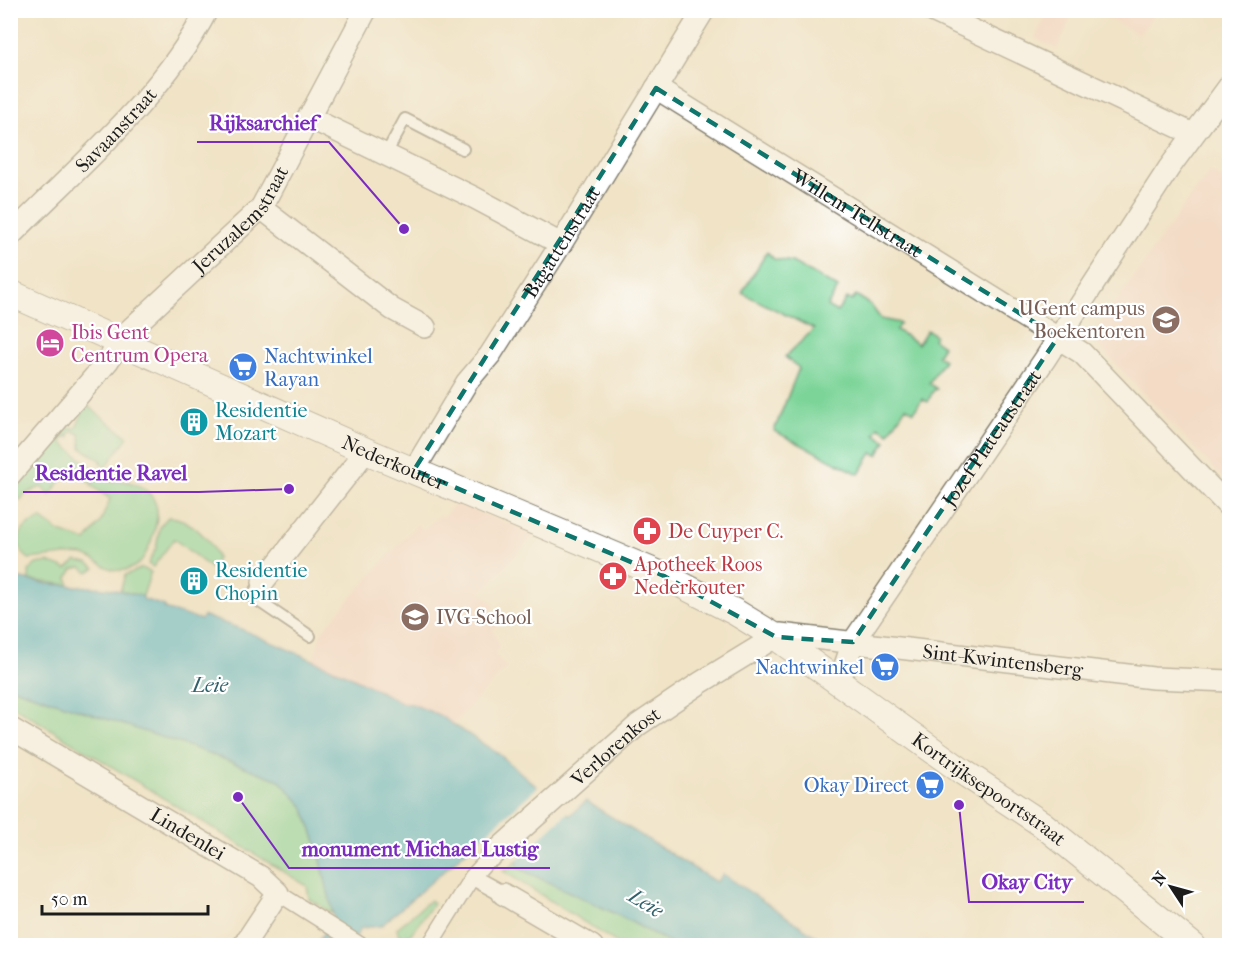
<svg xmlns="http://www.w3.org/2000/svg" width="1240" height="956" viewBox="0 0 1240 956" font-family="'IM FELL French Canon',serif">
	<style>
		.built { fill: #f7d1c6 }
		.green { fill: #7dd499; stroke: #4c785a; stroke-width: 1.5 }
		.water { fill: #4cb3cb; stroke: #346874; stroke-width: 1.5 }
		.pier { fill: #f0e3c6 }
		.lines { fill: none; stroke-linecap: round; stroke-linejoin: round }
		.service-casing { stroke: #868071; stroke-width: 14 }
		.pedestrian-casing { stroke: #868071; stroke-width: 18 }
		.minor-casing { stroke: #868071; stroke-width: 24 }
		.tertiary-casing { stroke: #868071; stroke-width: 28 }
		.service { stroke: #fff; stroke-width: 10 }
		.pedestrian { stroke: #fff; stroke-width: 15 }
		.minor { stroke: #fff; stroke-width: 21 }
		.tertiary { stroke: #fff; stroke-width: 26 }
		.marked { fill: none; stroke: #0f766e; stroke-width: 4.5; stroke-dasharray: 12 8; stroke-linejoin: round }
		.labels { text-anchor: middle; dominant-baseline: central; stroke-width: 4.5; stroke-linejoin: round; paint-order: stroke }
		.street-label { font-size: 20px; fill: #1c1c1c; stroke: #fff }
		.education-label { font-size: 20px; fill: #785e54; stroke: #fff; text-anchor: end }
		.hotel-label { font-size: 20px; fill: #b23c85; stroke: #fff; text-anchor: start }
		.shop-label { font-size: 20px; fill: #366cbe; stroke: #fff; text-anchor: end }
		.culture-label { font-size: 20px; fill: #0d838f; stroke: #fff; text-anchor: start }
		.health-label { font-size: 20px; fill: #be3a42; stroke: #fff; text-anchor: start }
		.water-label { font-size: 21px; font-style: italic; fill: #32606b; stroke: #fff }
		.leader { fill: none; stroke: #7b2cbf; stroke-width: 2 }
		.callout-dot { fill: #7b2cbf; stroke: #fff; stroke-width: 2 }
		.callout-label { font-size: 21px; text-anchor: middle; font-weight: bold; fill: #7b2cbf; stroke: #fff; stroke-width: 4.5; stroke-linejoin: round; paint-order: stroke }
	</style>
	<rect width="100%" height="100%" fill="#fff"/>
	<filter id="ink" filterUnits="userSpaceOnUse"><feTurbulence type="fractalNoise" baseFrequency=".0167" numOctaves="2"/><feDisplacementMap in="SourceGraphic" scale="12" xChannelSelector="R" yChannelSelector="G"/><feConvolveMatrix kernelMatrix="1 2 1 2 8 2 1 2 1" color-interpolation-filters="sRGB"/></filter>
	<filter id="wash" filterUnits="userSpaceOnUse"><feTurbulence type="fractalNoise" baseFrequency=".008" numOctaves="4" result="noise"/><feDisplacementMap in="SourceGraphic" scale="24" xChannelSelector="R" yChannelSelector="G"/><feGaussianBlur stdDeviation="1.35" result="paint"/><feColorMatrix in="noise" values="0 0 0 0 0 0 0 0 0 0 0 0 0 0 0 0 0 1.4 0 .05"/><feComposite in="paint" operator="in"/></filter>
	<g filter="url(#wash)">
		<rect width="100%" height="100%" fill="#f0e3c6"/>
		<path class="built" d="M1049,10L1074,11L1057,49L1035,38Z
			M1093,11H1157L1139,34Z
			M1210,170L1229,184V485L1091,337Z
			M456,503L534,534L481,592L495,606L490,612L500,622L493,630L500,646L494,653L507,667L453,724L439,715L412,704L402,703L313,661L322,631L417,524L423,530L440,515L444,517Z"/>
		<path class="green" d="M767,252L774,259L792,262L838,288L827,306L837,312L847,298L852,301L856,295L870,304L881,319L900,323L896,330L918,344L927,330L935,335L933,339L943,346L937,356L944,360L929,383L937,389L933,391L928,402L922,399L914,412L906,407L889,433L879,427L875,434L886,441L878,455L872,453L859,474L774,431L799,368L785,357L814,329L742,293Z
			M84,403L128,437L106,467L100,463L102,461L81,448L80,434L72,431L69,435L70,438L66,436L61,442L98,472L90,483L71,468L50,495L41,487L25,494L21,500L14,497C26,469 45,448 68,427L76,428L82,414L80,407Z
			M100,474L111,482C128,478 150,486 156,505C161,518 148,560 134,567C111,578 101,560 83,555C71,552 42,559 29,559C17,551 15,535 28,525C33,522 37,522 41,518L60,532L86,541L100,523L110,499L91,485Z
			M168,517C188,516 212,540 217,558L212,569L174,539L153,567L148,564L156,548L160,526Z
			M76,561L88,563L95,568L88,572L81,567L73,569L68,577L69,585L29,580V571L36,564L48,562L67,569Z
			M142,568L151,572L143,596L120,591L125,575Z
			M10,687L197,749L279,780L303,806L318,847L333,914L309,899L307,886L11,705Z
			M517,859L518,868L616,914L674,945H620L503,871L509,869Z
			M430,900L433,904L411,934L403,937L398,934L397,928Z"/>
		<path class="water" d="M11,577L48,584L107,588L143,596V599L165,606L164,609L201,620L204,616L241,629L350,676L402,703L412,704L439,715L499,754L570,815L586,801L716,882L723,874L829,945H675L616,914L518,868L517,859L478,841L381,926L361,928L351,945H316L333,918V914L318,847L303,806L279,780L197,749L11,687Z"/>
		<path class="pier" d="M539,786L569,811L515,861L478,844L471,847Z"/>
	</g>
	<g filter="url(#ink)">
		<g class="lines">
			<g class="service-casing">
				<path id="service" d="M386,154L405,119L463,149
					M263,582L251,596L310,636"/>
			</g>
			<g class="pedestrian-casing">
				<path id="pedestrian" d="M472,877L503,894
					M278,893L362,946
					M429,946L472,877L491,856"/>
			</g>
			<g class="minor-casing">
				<g id="minor">
					<path d="M930,10L1193,134"/>
					<path id="s1" d="M656,88L1082,353L1230,508"/>
					<path d="M308,117L475,198L561,244"/>
					<path d="M261,208L392,309L425,327"/>
					<path id="s2" d="M10,236C78,167 163,96 207,10"/>
					<path id="s3" d="M414,470L467,382L490,355L561,244L704,10"/>
					<path id="s4" d="M10,475L108,361L122,337L261,208L366,10"/>
					<path d="M263,582L366,451"/>
					<path id="s5" d="M839,683L853,642L1045,359L1169,168L1230,85"/>
					<path id="s6" d="M10,728L261,877L278,893L243,946"/>
					<path id="s7" d="M491,856L638,725L700,683L780,634L1153,678L1230,681"/>
					<path d="M503,894L592,946"/>
				</g>
			</g>
			<g class="tertiary-casing">
				<g id="tertiary">
					<path id="s8" d="M10,293L366,451L664,576L735,612L776,637L963,772L1042,824L1193,946"/>
				</g>
			</g>
			<use href="#service" class="service"/>
			<use href="#pedestrian" class="pedestrian"/>
			<use href="#minor" class="minor"/>
			<use href="#tertiary" class="tertiary"/>
		</g>
	</g>
	<path d="M0 0H1240V956H0ZM656,88L1058,337L853,642L776,637L664,576L414,470Z" fill="#f0e3c6" fill-opacity=".55" fill-rule="evenodd"/>
	<path class="marked" d="M656,88L1058,337L853,642L776,637L664,576L414,470Z"/>
	<defs>
		<g id="university-disc" transform="scale(1.5)"><circle r="9.5" fill="#8d6e63" stroke="#fff"/><path d="M0-5L7-2L0 1L-7-2ZM-4 1L0 2.5L4 1V4Q0 6-4 4Z" fill="#fff"/></g>
		<g id="hotel-disc" transform="scale(1.5)"><circle r="9.5" fill="#d1479c" stroke="#fff"/><path d="M-6-4.5h1.5V1H6V5H4.5V3h-9V5H-6ZM-4 0a1.8 1.8 0 1 1 3.6 0ZM.5 0V-2.5h3Q6-2.5 6 0Z" fill="#fff"/></g>
		<g id="supermarket-disc" transform="scale(1.5)"><circle r="9.5" fill="#3f7fe0" stroke="#fff"/><path d="M-6-5.5h2.5l.6 2H6L4.5 2H-2.5L-4.4-4H-6ZM-1.5 3.2a1.3 1.3 0 1 0 .1 0ZM3 3.2a1.3 1.3 0 1 0 .1 0Z" fill="#fff"/></g>
		<g id="building-disc" transform="scale(1.5)"><circle r="9.5" fill="#0f9aa8" stroke="#fff"/><path d="M-4-6H4V6H1V3H-1V6H-4ZM-2.5-4.3h1.7v1.8h-1.7ZM.8-4.3h1.7v1.8H.8ZM-2.5-1h1.7V.8h-1.7ZM.8-1h1.7V.8H.8Z" fill="#fff"/></g>
		<g id="pharmacy-disc" transform="scale(1.5)"><circle r="9.5" fill="#e0444e" stroke="#fff"/><path d="M-2-6h4v4h4v4h-4v4h-4v-4h-4v-4h4Z" fill="#fff"/></g>
		<g id="school-disc" transform="scale(1.5)"><circle r="9.5" fill="#8d6e63" stroke="#fff"/><path d="M0-5L7-2L0 1L-7-2ZM-4 1L0 2.5L4 1V4Q0 6-4 4Z" fill="#fff"/></g>
	</defs>
	<g fill-rule="evenodd">
		<use href="#university-disc" x="1166" y="320"/>
		<use href="#hotel-disc" x="50" y="343"/>
		<use href="#supermarket-disc" x="243" y="367"/>
		<use href="#building-disc" x="194" y="422"/>
		<use href="#pharmacy-disc" x="647" y="531"/>
		<use href="#pharmacy-disc" x="613" y="576"/>
		<use href="#building-disc" x="194" y="581"/>
		<use href="#school-disc" x="415" y="617"/>
		<use href="#supermarket-disc" x="885" y="667"/>
		<use href="#supermarket-disc" x="930" y="785"/>
	</g>
	<g class="labels">
		<g class="street-label">
			<text stroke="none"><textPath href="#s2" startOffset="150">Savaanstraat</textPath></text>
			<text stroke="none"><textPath href="#s1" startOffset="237">Willem Tellstraat</textPath></text>
			<text stroke="none"><textPath href="#s4" startOffset="346">Jeruzalemstraat</textPath></text>
			<text stroke="none"><textPath href="#s3" startOffset="272">Bagattenstraat</textPath></text>
			<text stroke="none"><textPath href="#s5" startOffset="290">Jozef Plateaustraat</textPath></text>
			<text stroke="none"><textPath href="#s8" startOffset="420">Nederkouter</textPath></text>
			<text stroke="none"><textPath href="#s7" startOffset="590">Sint-Kwintensberg</textPath></text>
			<text stroke="none"><textPath href="#s7" startOffset="166">Verlorenkost</textPath></text>
			<text stroke="none"><textPath href="#s8" startOffset="1102">Kortrijksepoortstraat</textPath></text>
			<text stroke="none"><textPath href="#s6" startOffset="207">Lindenlei</textPath></text>
		</g>
		<g class="education-label">
			<text x="1145" y="308">UGent campus<tspan x="1145" dy="23">Boekentoren</tspan></text>
			<text x="436" y="617" text-anchor="start">IVG-School</text>
		</g>
		<g class="hotel-label">
			<text x="71" y="332">Ibis Gent<tspan x="71" dy="23">Centrum Opera</tspan></text>
		</g>
		<g class="shop-label">
			<text x="264" y="356" text-anchor="start">Nachtwinkel<tspan x="264" dy="23">Rayan</tspan></text>
			<text x="864" y="667">Nachtwinkel</text>
			<text x="909" y="785">Okay Direct</text>
		</g>
		<g class="culture-label">
			<text x="215" y="410">Residentie<tspan x="215" dy="23">Mozart</tspan></text>
			<text x="215" y="570">Residentie<tspan x="215" dy="23">Chopin</tspan></text>
		</g>
		<g class="health-label">
			<text x="668" y="531">De Cuyper C.</text>
			<text x="634" y="564">Apotheek Roos<tspan x="634" dy="23">Nederkouter</tspan></text>
		</g>
		<g class="water-label">
			<text x="210" y="685">Leie</text>
			<text transform="translate(646 903) rotate(31)">Leie</text>
		</g>
	</g>
	<path class="leader" d="M404 229L329 142H197M289 489L199 492H23M238 797L289 868H550M959 805L969 902H1084"/>
	<g class="callout-dot">
		<circle cx="404" cy="229" r="6"/>
		<circle cx="289" cy="489" r="6"/>
		<circle cx="238" cy="797" r="6"/>
		<circle cx="959" cy="805" r="6"/>
	</g>
	<g class="callout-label">
		<text x="263" y="130">Rijksarchief</text>
		<text x="111" y="480">Residentie Ravel</text>
		<text x="420" y="856">monument Michael Lustig</text>
		<text x="1027" y="889">Okay City</text>
	</g>
	<rect width="1240" height="956" fill="none" stroke="#fff" stroke-width="36"/>
	<g transform="translate(1171 887) rotate(306)" stroke="#ffffff" stroke-width="4.5" paint-order="stroke">
	<path d="M0-4.5L10 22L0 15L-10 22Z" fill="#1c1c1c"/>
	<text y="-9" font-size="16" font-weight="bold" text-anchor="middle" fill="#1c1c1c">N</text>
	</g>
	<path d="M42 905v9h166v-9" fill="none" stroke="#1c1c1c" stroke-width="3"/>
	<text x="51" y="905" font-size="18" fill="#1c1c1c" stroke="#ffffff" stroke-width="4.5" paint-order="stroke">50 m</text>
</svg>
